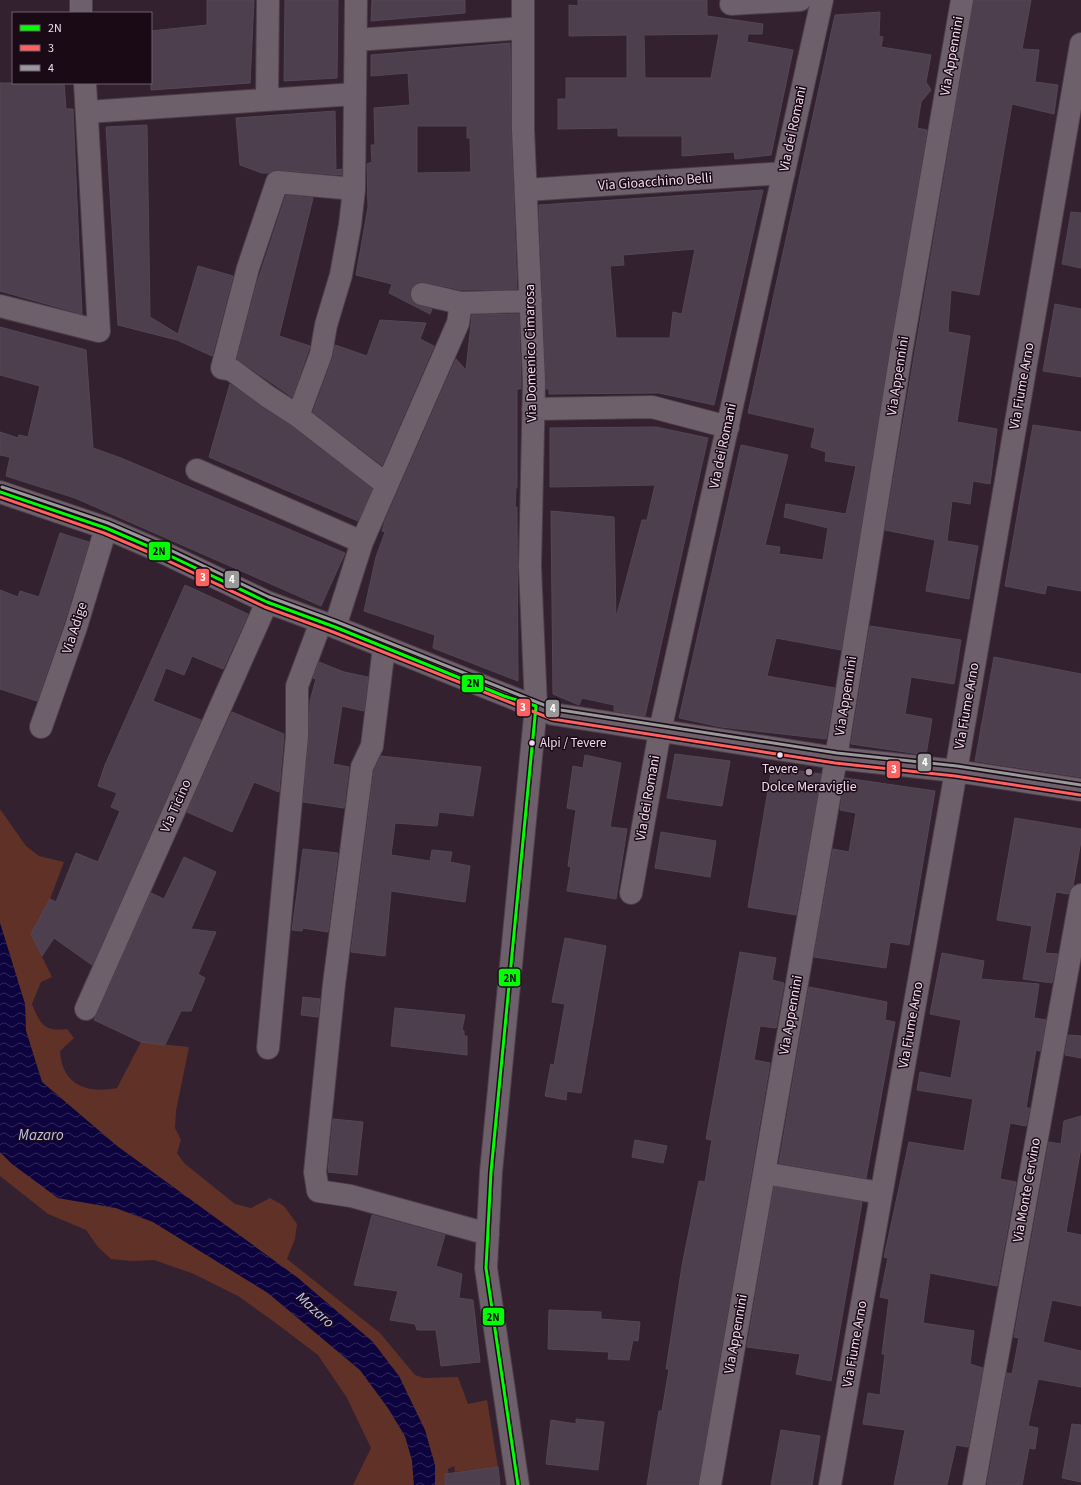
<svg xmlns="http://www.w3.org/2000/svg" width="1081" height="1485" viewBox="0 0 1081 1485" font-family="'Source Sans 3',sans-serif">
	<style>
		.green { fill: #603127 }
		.water { fill: url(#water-waves) }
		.building { fill: #4d3f4e; stroke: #544755; fill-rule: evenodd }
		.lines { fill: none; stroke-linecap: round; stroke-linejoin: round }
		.minor-casing { stroke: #4d3d4a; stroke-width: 24 }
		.minor { stroke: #6e606a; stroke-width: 22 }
		.bus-1-casing { stroke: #190a16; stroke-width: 6 }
		.bus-2-casing { stroke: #190a16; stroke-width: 6 }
		.bus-3-casing { stroke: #190a16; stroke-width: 6 }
		.bus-1 { stroke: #0f0; stroke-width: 3 }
		.bus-2 { stroke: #ff6060; stroke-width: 3 }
		.bus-3 { stroke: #999; stroke-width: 3 }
		.bus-dot { fill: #f2dbec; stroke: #190a16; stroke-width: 1.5 }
		.poi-dot { fill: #af9aaa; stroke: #190a16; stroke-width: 1.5 }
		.labels { text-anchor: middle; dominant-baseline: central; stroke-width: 3; stroke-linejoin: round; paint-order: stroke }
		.bus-label { font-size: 13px; fill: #f2dbec; stroke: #190a16; text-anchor: start }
		.street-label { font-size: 14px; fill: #f2dbec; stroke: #190a16 }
		.poi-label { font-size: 14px; fill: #f2dbec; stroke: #190a16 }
		.water-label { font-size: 15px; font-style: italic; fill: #bec8f1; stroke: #190a16 }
		.line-badge { stroke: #190a16; stroke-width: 1.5 }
		.badge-label { font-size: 11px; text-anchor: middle; font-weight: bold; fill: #fff }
		.pale-badge-label { font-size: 11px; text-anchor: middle; font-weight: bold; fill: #111 }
	</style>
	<defs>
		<pattern id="water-waves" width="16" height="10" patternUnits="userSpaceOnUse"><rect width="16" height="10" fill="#0d033e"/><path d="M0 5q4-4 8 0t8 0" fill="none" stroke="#31275a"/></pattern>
	</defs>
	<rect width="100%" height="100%" fill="#33212f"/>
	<path class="green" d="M0,809L26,846L39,856L64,862L50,899L31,934L52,977L41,982L32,1004C40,1024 44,1032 67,1029L74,1038L60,1051C62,1085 87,1094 117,1088L141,1042L189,1047L176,1111L175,1128L181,1140L177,1153L184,1163L235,1204L251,1208L270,1198L284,1206L297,1224L295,1239L287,1259L380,1333L415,1375L424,1378L458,1377L468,1404L487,1400L498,1467L455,1472L454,1466L448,1469L450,1485H435V1465L399,1376L298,1278L117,1146L42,1082L26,1031L25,1004L0,923Z
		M0,1152L13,1164L58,1198L116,1208L153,1222L268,1293L360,1370L388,1408L405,1436L412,1460L414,1485H353L371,1448L347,1398L318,1355L273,1321L238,1296L194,1274L154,1260L131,1261L111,1259L98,1247L86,1230L48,1214L0,1176Z"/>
	<path class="water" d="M0,923L25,1004L26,1031L42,1082L117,1146L298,1278L373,1342L399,1376L425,1430L435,1465V1485H414L412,1460L405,1436L388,1408L360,1370L268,1293L153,1222L116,1208L58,1198L12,1164L0,1152Z"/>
	<path class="building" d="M207,0H254L250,83L151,90V31L207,25Z
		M285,0H338L337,78L284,81Z
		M372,0H465V13L371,21Z
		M578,0H707V16L763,24L762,34H748L747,42L793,50L771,155L735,159L734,152L682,156V136H618V128L558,129V99H566V78H627V35L569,36V5L578,6ZM719,34L711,78H645L644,35Z
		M974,0H1031L1022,49L1039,50L1035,82L1058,85L1054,114L1012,104L979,295L951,290L948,332L970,336L957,422L997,429L990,484L973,481L970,504L952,501L947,541L978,546L969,599L926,591L935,540L885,530Z
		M880,12L879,36L883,37L881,47L931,55L926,82L931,90L921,102L917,128L927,130L889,351L841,650L776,638L767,676L835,688L826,739L721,727L679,718L741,445L788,455L765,545L780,547L779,554L823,560L828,528L784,517L786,504L846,514L856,466L825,461L826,452L811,447L815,428L748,413L835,15Z
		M510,43L511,130L517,289L462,290L425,282H418L413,286L410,291V298L414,303L419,306L432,309L430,314L389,293L392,284L356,275L368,207L367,164L372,162L371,145H375L374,108L410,105L408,73L371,76V55ZM417,126H467V138H470L471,172L417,173Z
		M0,83H64L66,109H73L82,314L0,291Z
		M335,111L336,170L342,169V175L278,170L268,173H262L240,165L236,118Z
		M147,125L150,317L178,334L198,266L233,276L212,356L177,340L118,325L106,127Z
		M763,190L714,405L659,393L549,394V389H546L539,205ZM695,249L682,314L673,312L670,338H616L610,266L624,265L623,255Z
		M286,195L313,198L279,336L310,346L292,397L237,359L257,283Z
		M1071,212L1081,213V268L1062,264Z
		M1055,304L1081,309V377L1043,371Z
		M519,314L521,382V389H517V488H516L515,507H517L518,681L433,648L435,635L364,611L376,557L385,532L382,531L385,521L456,359L466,370L472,315Z
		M380,320L426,323L420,339L434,346L382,465L313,412L333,358L335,345L367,356Z
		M0,327L86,350L93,448L121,458L345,553L321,606L75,498L6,476L10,457L0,455V432L18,438L19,435L28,437L40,386L0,375Z
		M230,384L291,426L372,489L358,521L209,457Z
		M1033,425L1081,432V591L1047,585L1045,594L1005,586Z
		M656,427L708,438L645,716L614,711V705L582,698L579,705L553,694L551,511L614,517L616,618L642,520H647L655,485L550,487V428Z
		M60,533L89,542L64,623L37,701L0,689V590L18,597L20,591L39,597Z
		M185,585L248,614L223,669L192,656L184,675L166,668L153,701L201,720L92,965L54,938L42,956L31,934L50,899L56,902L76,853L98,862L120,811L111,807L117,793L98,786L105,765Z
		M870,626L961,640L954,684L911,677L905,714L932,719L926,755L851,744Z
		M994,657L1081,674V777L975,761Z
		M319,662L344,672L368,677L364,711L342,706L333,764L349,767L344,808L303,802L309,737L310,701L316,679L313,678Z
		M232,712L284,734L279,792L254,782L232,832L187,812Z
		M675,754L730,761L722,806L667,798Z
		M585,755L621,763L610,827L627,829L616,899L567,891L571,867L568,866L576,810L567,808L573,766L583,768Z
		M381,756L481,767L473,816L439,812L437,826L395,823L391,855L430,861L432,850L452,852L450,862L470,866L465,902L391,891L385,956L351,952L374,771Z
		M772,767L821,774L796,915L748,907Z
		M845,778L935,791L909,945L890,942L886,968L814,957L833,849L849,852L856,813L840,810Z
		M1015,818L1081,829V841L1073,886L1068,894L1056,892L1045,953L1058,954L1052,983L1023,979L1032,926L997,920Z
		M661,832L716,841L710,877L655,868Z
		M303,849L338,853L328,932L303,928L302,931L292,930Z
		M184,857L216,872L191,929L216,932L198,974L205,978L191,1011H181L165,1045L141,1042L94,1020L151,893L164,899Z
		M565,938L606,946L581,1093L567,1091L566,1100L545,1096L551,1064L554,1065L565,1004L552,1002Z
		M740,952L776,958L772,980L784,983L776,1028L760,1026L754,1060L770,1063L698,1485H647L659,1411H662L669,1369H666L682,1266L699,1181L705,1182L712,1140L706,1139Z
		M942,953L984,961L981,979L1039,984L1034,1018L1046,1020L1040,1051L1036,1050L1026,1108H1030L1026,1126L1010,1123L1000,1179L1016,1182L997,1286L930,1273L923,1323L974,1331L970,1364L983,1368L968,1447L956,1445L947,1485H894L905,1430L863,1424L868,1393L880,1395L885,1354H882L889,1299L880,1297L888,1258L884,1257L909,1142L964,1151L973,1099L917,1090L920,1072L951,1078L961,1020L930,1014Z
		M809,987L887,1002L885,1020L895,1022L866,1178L779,1163Z
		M303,997L320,999L318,1017L301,1015Z
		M395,1008L465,1015L462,1030L464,1031V1036H467V1055L391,1046Z
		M1068,1035L1081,1036V1058L1065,1055Z
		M1081,1116V1148L1066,1232L1081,1235V1306L1052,1300L1043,1342L1081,1351V1387L1038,1379L1028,1426L1038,1428L1035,1449L1029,1448L1022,1485H987L1007,1373L1012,1374L1019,1338L1014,1337L1049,1142L1061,1144L1064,1121Z
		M333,1119L363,1122L357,1175L328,1172Z
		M635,1140L667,1146L663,1163L632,1157Z
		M774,1187L862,1202L831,1381L796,1374L800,1354L747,1347Z
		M372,1215L445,1235L436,1266L462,1274L459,1298L473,1300L480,1362L441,1366L436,1330H417L415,1324L390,1320L398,1291L354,1285Z
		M549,1310L601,1312V1319L640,1322L638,1341L633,1340L629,1360L608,1359L609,1352L548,1349Z
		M576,1419L604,1422L598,1470L546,1464L551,1420L576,1424Z
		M1072,1424L1081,1425V1482L1062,1478Z
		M781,1430L820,1436L812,1485H771Z
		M498,1467L500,1485H445V1474Z"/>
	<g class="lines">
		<g class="minor-casing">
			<path id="minor" d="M81,0V13
				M356,0L354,189L277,182L248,268L222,368L232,370L267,396L298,416L387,485
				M731,4L800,0
				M356,40L523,28
				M267,99L268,0
				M87,112L355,94
				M526,190L784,173
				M422,294L461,303L531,301
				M0,306L99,331L85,83
				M533,409L652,407L728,427
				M298,416L321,354L326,325L341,275L350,225L354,189
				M197,470L362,542
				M0,492L106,528L164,553L267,602L335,627L553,714L836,758L956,771L1081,790
				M335,627L362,542L458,323L461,303
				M384,647L372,746L362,767L334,984L315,1172L318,1191L351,1196L488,1234
				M41,727L76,627L106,528
				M631,893L660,731L822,0
				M86,1009L267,602
				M268,1048L297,736V686L321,622
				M764,1173L881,1193
				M518,1485L486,1268L491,1172L536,706L530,567L534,382L523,129V0
				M710,1485L836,758L901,353L962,0
				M830,1485L956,771L1081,44
				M974,1485L1081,895"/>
		</g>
		<use href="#minor" class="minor"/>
		<g class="bus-1-casing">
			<path id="bus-1" d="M0,492L106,528L164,553L267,602L335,627L504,696L536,706L491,1172L486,1268L518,1485"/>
		</g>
		<g class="bus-2-casing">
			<path id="bus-2" d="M0,497L104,533L162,558L265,607L333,632L552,719L835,763L955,776L1080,795"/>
		</g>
		<g class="bus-3-casing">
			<path id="bus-3" d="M2,487L108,523L166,548L269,597L337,622L554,709L837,753L957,766L1081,785"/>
		</g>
		<use href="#bus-1" class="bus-1"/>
		<use href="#bus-2" class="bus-2"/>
		<use href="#bus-3" class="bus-3"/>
	</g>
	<g class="bus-dot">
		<circle cx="532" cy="743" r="3.5"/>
		<circle cx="780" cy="755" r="3.5"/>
	</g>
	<circle class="poi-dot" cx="809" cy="772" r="4"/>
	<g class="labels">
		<g class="bus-label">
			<text x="540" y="743">Alpi / Tevere</text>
			<text x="780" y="769" text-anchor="middle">Tevere</text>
		</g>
		<g class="street-label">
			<text transform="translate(952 56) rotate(-80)">Via Appennini</text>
			<text transform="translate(793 129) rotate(-78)">Via dei Romani</text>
			<text transform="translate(655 182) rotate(-4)">Via Gioacchino Belli</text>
			<text transform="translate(531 353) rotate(-91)">Via Domenico Cimarosa</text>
			<text transform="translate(898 376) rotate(-81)">Via Appennini</text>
			<text transform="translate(1022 386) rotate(-80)">Via Fiume Arno</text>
			<text transform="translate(723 446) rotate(-78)">Via dei Romani</text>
			<text transform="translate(75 628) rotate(-72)">Via Adige</text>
			<text transform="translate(846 696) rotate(-81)">Via Appennini</text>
			<text transform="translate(967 706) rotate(-80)">Via Fiume Arno</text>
			<text transform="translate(648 798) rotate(-80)">Via dei Romani</text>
			<text transform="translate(176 806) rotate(-66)">Via Ticino</text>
			<text transform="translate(791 1015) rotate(-80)">Via Appennini</text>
			<text transform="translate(911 1025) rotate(-80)">Via Fiume Arno</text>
			<text transform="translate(1027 1190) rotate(-80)">Via Monte Cervino</text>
			<text transform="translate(736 1334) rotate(-80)">Via Appennini</text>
			<text transform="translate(855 1344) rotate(-80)">Via Fiume Arno</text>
		</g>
		<g class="poi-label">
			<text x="809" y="787">Dolce Meraviglie</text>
		</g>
		<g class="water-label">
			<text x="41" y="1135">Mazaro</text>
			<text transform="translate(315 1310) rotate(42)">Mazaro</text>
		</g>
	</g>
	<g class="line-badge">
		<rect x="148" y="541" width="23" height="20" rx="4" fill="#0f0"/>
		<rect x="195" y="568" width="15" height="19" rx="4" fill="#ff6060"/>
		<rect x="224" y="570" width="16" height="19" rx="4" fill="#999"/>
		<rect x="461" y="674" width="23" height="19" rx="4" fill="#0f0"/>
		<rect x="516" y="698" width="15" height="19" rx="4" fill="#ff6060"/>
		<rect x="545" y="699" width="15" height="19" rx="4" fill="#999"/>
		<rect x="917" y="753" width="15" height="19" rx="4" fill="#999"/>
		<rect x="886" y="760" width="15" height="19" rx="4" fill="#ff6060"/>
		<rect x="498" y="968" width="23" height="19" rx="4" fill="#0f0"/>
		<rect x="482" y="1307" width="23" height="19" rx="4" fill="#0f0"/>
	</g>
	<g class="badge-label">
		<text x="203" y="581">3</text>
		<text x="232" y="583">4</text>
		<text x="523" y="711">3</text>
		<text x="553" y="712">4</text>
		<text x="925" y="766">4</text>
		<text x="894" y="773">3</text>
	</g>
	<g class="pale-badge-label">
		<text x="159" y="555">2N</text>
		<text x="473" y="687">2N</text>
		<text x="510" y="982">2N</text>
		<text x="493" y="1321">2N</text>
	</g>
	<rect x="12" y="12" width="140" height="72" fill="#190a16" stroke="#705e6c"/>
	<rect x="20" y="25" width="20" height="6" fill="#00ff00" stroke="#705e6c"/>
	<text x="48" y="32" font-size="12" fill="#f2dbec">2N</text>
	<rect x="20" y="45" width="20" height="6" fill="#ff6060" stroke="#705e6c"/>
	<text x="48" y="52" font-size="12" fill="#f2dbec">3</text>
	<rect x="20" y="65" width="20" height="6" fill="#999999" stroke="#705e6c"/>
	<text x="48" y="72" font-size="12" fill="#f2dbec">4</text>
</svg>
